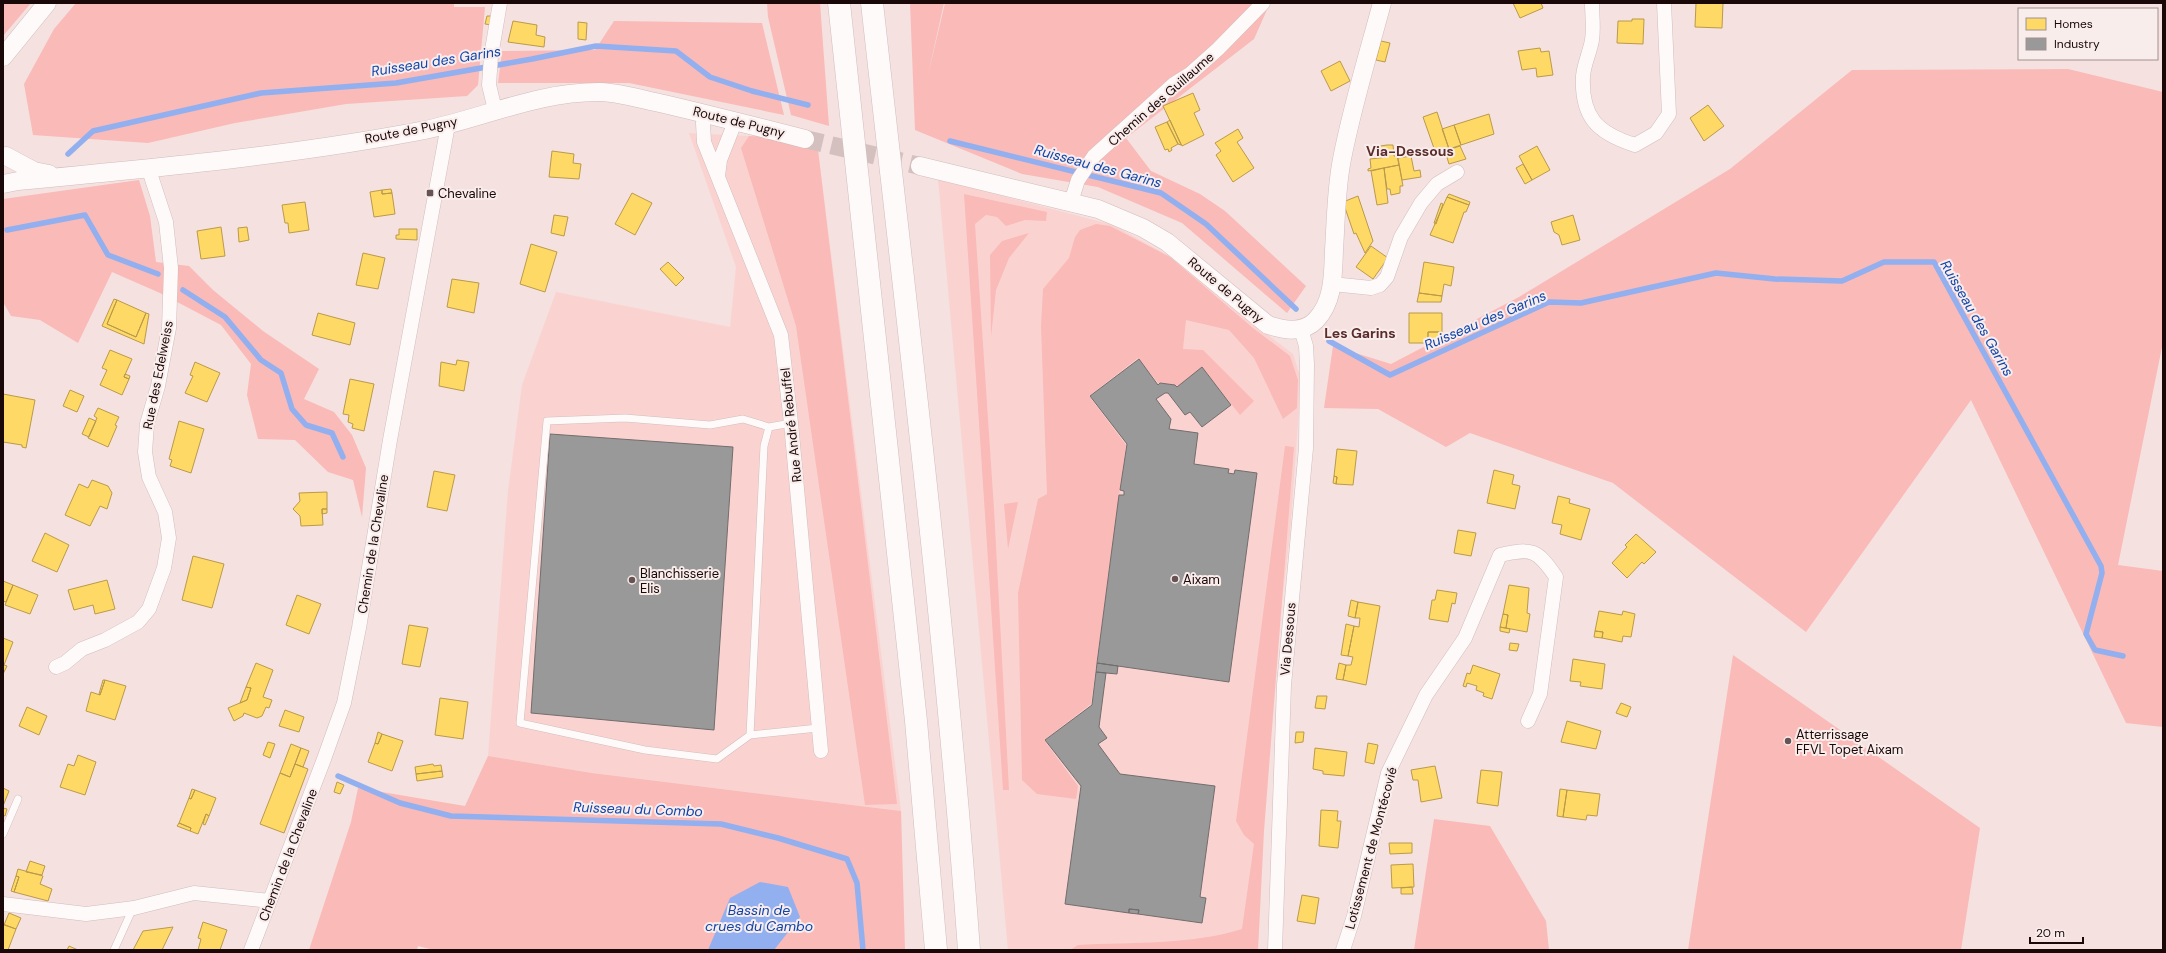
<svg xmlns="http://www.w3.org/2000/svg" width="2166" height="953" viewBox="0 0 2166 953" font-family="'DM Sans',sans-serif">
	<style>
		.built { fill: #fad3d1 }
		.green { fill: #f9bab8 }
		.water { fill: #92afef }
		.homes { fill: #ffd966; stroke: #ba9a4a }
		.industry { fill: #999; stroke: #736d6d }
		.lines { fill: none; stroke-linecap: round; stroke-linejoin: round }
		.stream { stroke: #92afef; stroke-width: 5.5 }
		.tertiary-tunnel { stroke: #d4c0bf; stroke-width: 18; stroke-dasharray: 18 9; stroke-linecap: butt }
		.service-casing { stroke: #d1bdbc; stroke-width: 8 }
		.minor-casing { stroke: #d1bdbc; stroke-width: 15 }
		.tertiary-casing { stroke: #d1bdbc; stroke-width: 19 }
		.motorway-casing { stroke: #d1bdbc; stroke-width: 23 }
		.service { stroke: #fefafa; stroke-width: 7 }
		.minor { stroke: #fefafa; stroke-width: 14 }
		.tertiary { stroke: #fefafa; stroke-width: 18 }
		.motorway { stroke: #fefafa; stroke-width: 22 }
		.poi-dot { fill: #675353; stroke: #f9edec; stroke-width: 1.5 }
		.labels { text-anchor: middle; dominant-baseline: central; stroke-width: 4; stroke-linejoin: round; paint-order: stroke }
		.street-label { font-size: 13px; fill: #1a0707; stroke: #f9edec }
		.poi-label { font-size: 13px; fill: #1a0707; stroke: #f9edec; text-anchor: start }
		.water-label { font-size: 14px; font-style: italic; fill: #0e44ad; stroke: #f9edec }
		.neighbourhood-label { font-size: 14px; font-weight: bold; fill: #5a2c2b; stroke: #f9edec }
	</style>
	<rect width="100%" height="100%" fill="#f5e1df"/>
	<path class="built" d="M689,133L769,137L818,150L901,811L592,773L488,756L508,491L522,385L556,292L730,327L736,267Z
		M938,179L1113,225L1171,257L1221,299L1293,354L1301,379L1290,535L1273,676L1246,950H1008Z"/>
	<path class="green" d="M3,3H31L3,36Z
		M76,3H454V7H485L478,85L467,96L346,104L235,123L148,143L33,135L24,84L54,29Z
		M767,3H820L829,126L791,115L768,17Z
		M910,3H944L927,79L945,3H1270L1254,39L1126,138L1151,171L1200,194L1225,211L1306,286L1287,313L1182,223L1098,187L1022,174L915,130Z
		M614,21L762,23L784,115L629,83H498L502,51L595,50Z
		M2068,69L2163,92V342L2118,565L2163,571V727L2126,723L1971,400L1806,632L1613,483L1470,433L1446,447L1378,409L1324,408L1333,346L1391,364L1519,297L1730,169L1852,70Z
		M749,136L769,137L818,150L897,804L865,805L796,326L741,148Z
		M139,180L150,216L156,262L189,266L213,290L263,331L319,369L304,399L334,412L352,435L366,468L362,517L353,480L328,472L295,440L258,439L247,395L251,364L221,325L160,293L112,272L78,343L40,320L11,316L3,302V199Z
		M964,194L1047,212L1046,221L1025,220L1006,226L997,217L986,215L975,224L994,509L1009,790H1003Z
		M1096,224L1110,226L1170,257L1253,328L1290,356L1298,380L1297,408L1283,419L1254,358L1229,330L1186,320L1183,349L1203,350L1254,401L1240,415L1202,367L1179,386L1160,383L1159,384L1138,358L1089,396L1126,445L1091,704L1044,740L1078,786L1076,799L1037,794L1022,780L1018,593L1038,499L1047,494L1041,326L1043,289L1069,258L1075,237L1080,230Z
		M1029,233L1009,258L996,290L991,337L990,255L1002,241Z
		M1285,446L1294,447L1264,831L1258,950H1070L1078,945C1130,942 1192,945 1242,929L1254,844L1244,835L1236,821Z
		M1018,502L1008,549L1004,504Z
		M1733,655L1980,828L1961,950H1688Z
		M488,756L592,773L901,811L905,950H434L418,946L417,950H309L351,822L358,788L465,806Z
		M1434,819L1490,826L1546,921L1549,950H1414Z"/>
	<path class="water" d="M760,882L788,887L800,917L774,950H708L730,898Z"/>
	<path class="homes" d="M1513,3H1541L1543,8L1520,18Z
		M1696,3H1723L1722,28L1695,27Z
		M487,16H493L492,25L485,24Z
		M1632,19H1644L1643,44L1617,43L1618,21H1632Z
		M513,21L537,25L536,35L545,37L544,47L508,42Z
		M578,22L587,23L586,40L578,39Z
		M1381,41L1390,43L1385,62L1376,60Z
		M1540,48L1541,52L1549,51L1553,75L1537,77L1536,68L1522,70L1518,51Z
		M1340,61L1350,81L1331,91L1321,71Z
		M1193,93L1200,110L1194,113L1204,135L1182,146L1163,106Z
		M1708,105L1724,126L1704,141L1690,118Z
		M1437,112L1449,149L1436,154L1423,117Z
		M1489,114L1494,134L1461,145L1454,125Z
		M1170,120L1181,145L1178,144L1167,122Z
		M1167,122L1178,144L1171,148L1172,150L1169,152L1168,149L1165,150L1155,127Z
		M1454,125L1461,145L1449,149L1442,129Z
		M1238,129L1243,138L1237,142L1254,168L1233,182L1216,155L1221,151L1215,143Z
		M1387,145H1393L1394,156H1397L1399,165L1368,171V169L1371,168L1370,159L1388,157V154L1375,155L1374,147Z
		M1460,146L1466,159L1449,164L1445,151Z
		M1537,146L1550,170L1532,180L1519,156Z
		M552,151L574,154L573,163L581,164L579,179L549,177Z
		M1411,156L1414,171L1420,170L1421,177L1402,180L1398,158Z
		M1523,164L1532,180L1525,184L1516,168Z
		M1399,165L1403,186H1400V193L1391,195L1390,189H1387L1384,168Z
		M1384,168L1388,203L1377,205L1371,171Z
		M391,189L392,193L382,194V190Z
		M382,190V194L392,193L395,214L374,217L370,192Z
		M632,193L652,203L635,235L615,224Z
		M1449,194L1470,202L1469,205L1447,197Z
		M1358,196L1373,241L1365,253L1356,233L1354,234L1343,202Z
		M1447,197L1469,205L1466,212H1464L1453,243L1430,235Z
		M305,202L309,230L289,233L288,223H285L282,205Z
		M1441,203L1443,204L1436,224L1434,223Z
		M554,215L568,217L564,236L551,233Z
		M1573,215L1580,240L1562,245L1559,235L1554,232L1551,222Z
		M221,227L225,256L201,259L197,231Z
		M247,227L249,240L239,242L238,228Z
		M399,229H417V240L396,239V235H399Z
		M531,244L557,252L545,292L520,284Z
		M1371,246L1388,258L1373,279L1356,267Z
		M363,253L385,258L378,289L356,285Z
		M668,262L684,278L676,286L660,269Z
		M1424,262L1454,267L1451,286L1444,284L1442,296L1419,293Z
		M452,279L479,283L474,313L447,307Z
		M1419,293L1442,296L1441,302H1417Z
		M114,299L117,300L107,324L136,337L146,313L149,314L144,344L102,326Z
		M117,300L146,313L136,337L107,324Z
		M318,313L355,323L350,345L312,335Z
		M1409,313H1442V332H1428V343H1409Z
		M1428,332H1442V343H1428Z
		M110,350L132,359L124,377L129,379L122,395L100,385L107,370L102,368Z
		M457,360L469,362L464,391L439,386L441,362L456,365Z
		M195,362L220,373L207,402L185,393L193,376L190,375Z
		M125,374L130,376L129,379L124,377Z
		M350,379L374,384L364,431L352,428L353,424L348,422L349,415L343,414Z
		M70,390L84,396L77,412L63,406Z
		M3,394L35,400L26,448L22,447V445L3,442Z
		M98,408L119,417L115,425L117,426L108,447L88,438L97,418L94,416Z
		M89,418L96,421L89,437L82,434Z
		M179,421L204,429L191,473L170,466L172,460L169,459Z
		M1337,449L1357,451L1353,485L1336,484L1337,477L1334,476Z
		M1494,470L1514,475L1512,484L1520,486L1515,509L1487,503Z
		M434,471L455,475L447,511L427,507Z
		M1334,476L1337,477L1336,484L1333,483Z
		M92,480L108,486L112,493L107,509L100,506L90,526L65,515L79,484L88,488Z
		M327,492V509H322L323,525L301,526L300,516L293,509L300,501L299,493Z
		M1558,496L1570,499L1569,503L1590,509L1581,540L1560,534L1562,525L1552,523Z
		M322,509H327V513L322,514Z
		M1458,530L1476,533L1471,556L1454,553Z
		M45,533L69,545L57,572L32,561Z
		M1636,534L1656,552L1644,564L1642,562L1627,578L1612,563L1627,547L1625,545Z
		M193,556L224,564L212,608L182,600Z
		M107,580L115,609L95,614L93,605L74,610L68,590Z
		M3,581L13,585L6,602L3,601Z
		M13,585L38,595L30,614L5,605Z
		M1509,585L1529,588L1527,613L1530,614L1527,632L1506,628L1508,615L1503,614Z
		M1437,590L1457,593L1455,604L1452,603L1448,622L1429,619L1432,600H1435Z
		M297,595L321,604L309,634L286,625Z
		M1351,600L1358,602L1355,618L1348,616Z
		M1358,602L1380,606L1366,685L1343,680L1346,665H1351L1353,657L1348,656L1354,626L1359,627L1360,618H1355Z
		M1599,611L1622,615L1623,611L1635,614L1631,637L1623,636L1622,642L1602,638L1603,632L1595,631Z
		M1503,614L1508,615L1506,628L1500,627Z
		M1346,624L1354,626L1348,656L1341,655Z
		M409,625L428,628L420,667L402,664Z
		M1500,627L1510,629L1509,633L1500,631Z
		M1595,631L1603,632L1602,638L1594,637Z
		M3,638L13,642L4,665L7,666L3,674Z
		M1510,643L1519,644L1517,651L1509,650Z
		M1573,659L1605,664L1602,689L1580,686L1581,682L1570,681Z
		M256,663L273,670L263,697L272,700L269,708L266,707L262,716L257,718L244,713L243,716L234,721L228,708L247,700L251,688L246,687Z
		M1339,663L1346,665L1343,680L1336,679Z
		M1473,665L1500,674L1492,699L1483,696L1484,693L1476,690L1477,686L1467,683L1466,687L1463,686L1467,673L1470,674Z
		M103,680H105L100,695L99,694Z
		M105,680L126,686L115,720L86,711L91,692L100,695Z
		M246,687L251,688L247,700L240,703Z
		M1317,696H1327L1325,709L1315,708Z
		M440,698L468,702L463,739L435,735Z
		M1621,703L1631,707L1627,717L1616,713Z
		M27,707L47,716L39,735L19,726Z
		M285,710L304,717L299,732L279,726Z
		M1567,721L1601,731L1596,749L1561,742Z
		M378,732L382,734L378,744L375,743Z
		M1296,732H1304L1303,742L1295,743Z
		M382,734L403,741L392,771L368,762L375,743L378,744Z
		M268,742L275,744L270,758L263,755Z
		M1368,743L1378,745L1374,764L1365,762Z
		M291,744L301,748L290,777L280,773Z
		M301,748L309,751L303,767L295,764Z
		M1315,748L1347,752L1344,776L1323,774V771L1313,769Z
		M78,755L96,762L85,795L60,787L68,764L74,766Z
		M295,764L308,769L284,833L260,824L280,773L290,777Z
		M433,764L434,766L441,765L442,771L416,774L415,767Z
		M1435,766L1442,798L1421,802L1418,780H1413L1411,770Z
		M1481,770L1502,772L1498,806L1477,803Z
		M442,771L443,777L417,781L416,774Z
		M337,782L344,785L340,794L334,792Z
		M3,788L9,791L3,806Z
		M192,789L195,790L191,799L189,798Z
		M1560,789L1567,790L1563,817L1557,816Z
		M195,790L216,798L209,816L206,814L198,834L190,831L191,828L179,823L189,798L191,799Z
		M1567,790L1600,794L1597,816L1587,815L1586,820L1563,817Z
		M3,808L7,809L5,816L3,815Z
		M1321,810L1338,811L1337,821H1341L1338,848L1319,846Z
		M206,814L209,816L205,825L203,824Z
		M179,823L191,828L190,831L177,826Z
		M1389,843H1412V853L1390,854Z
		M30,861L45,866L42,875L26,872Z
		M1413,864L1414,887L1392,888L1391,865Z
		M18,869L43,876L40,884L52,889L48,901L14,892L19,877L16,876Z
		M16,876L19,877L14,892L11,891Z
		M1412,887L1413,894H1401V888Z
		M1302,895L1319,898L1315,924L1297,921Z
		M9,913L21,918L16,929L4,925Z
		M203,922L227,930L220,950H198L201,939L198,938Z
		M3,924L16,929L8,950H3Z
		M173,927L162,950H133L143,931Z
		M69,946L78,950H67Z"/>
	<path class="industry" d="M1139,359L1158,385L1160,383L1175,385L1177,387L1202,367L1231,405L1202,427L1190,412L1185,415L1168,393H1165L1156,399L1171,419L1169,429L1198,433L1194,464L1229,469L1228,473L1234,474L1235,470L1257,473L1229,682L1097,663L1119,495H1124V491L1120,490L1127,444L1090,396Z
		M550,434L733,447L714,730L531,713Z
		M1097,663L1118,666L1117,674L1096,672Z
		M1096,672L1106,673L1099,727L1107,738L1098,744L1120,774L1215,786L1200,897L1206,898L1202,923L1138,914L1139,910L1129,909V913L1065,904L1081,786L1045,740L1092,705Z
		M1129,909L1139,910L1138,914L1129,913Z"/>
	<g class="lines">
		<path class="stream" d="M950,141L1161,193L1206,224L1296,309
			M68,154L93,131L261,93L396,83L532,59L596,46L676,51L710,77L752,91L808,105
			M7,230L85,215L108,255L158,274
			M183,290L225,317L261,360L281,373L292,409L306,425L332,433L343,457
			M1329,341L1390,375L1549,302L1581,303L1716,273L1775,279L1842,281L1884,262H1934L2101,566L2102,573L2086,634L2095,650L2123,656
			M338,776L400,803L451,816L721,824L778,838L847,859L857,883L863,950"/>
		<path class="tertiary-tunnel" d="M805,139L920,166"/>
		<g class="service-casing">
			<path id="service" d="M769,427L743,419L710,425L625,418L547,421L520,723L645,750L717,759L750,735L818,728
				M750,735L764,446L769,427L791,423
				M3,834L18,799
				M114,950L133,908"/>
		</g>
		<g class="minor-casing">
			<path id="minor" d="M1592,3C1592,15 1594,28 1592,40C1590,52 1584,64 1583,76C1581,117 1597,133 1635,145L1656,133L1669,114L1664,3
				M495,110L489,85L491,56L500,3
				M705,113L703,123L704,142L781,335L791,423L821,751
				M718,176L720,160L735,122
				M1071,202L1078,180L1094,156L1174,84L1190,74L1218,49L1263,3
				M1332,284L1371,288L1380,285L1387,277L1401,237L1421,203L1437,184L1457,172
				M56,667L65,663L82,649L105,640L138,622L149,609L164,568L169,538L165,512L149,477L145,452L147,424L158,386L169,328L171,268L166,222L149,170
				M3,904L86,914L134,908L194,893L270,901
				M251,950L324,759L344,703L359,628L390,440L448,125
				M1275,950L1284,685L1306,448L1307,364L1306,346L1301,329
				M1343,950L1354,916L1388,773L1426,695L1465,638L1500,555C1532,548 1537,549 1556,577L1540,694L1528,721"/>
		</g>
		<g class="tertiary-casing">
			<path id="tertiary" d="M3,57L47,3
				M6,156L34,171L49,174
				M920,166L1098,209L1143,228L1167,242L1268,325C1284,330 1303,334 1316,320C1334,301 1333,274 1334,250C1336,220 1336,189 1342,159C1352,107 1368,55 1382,3
				M3,184L18,181C154,168 290,156 425,130C484,118 539,91 601,92C622,93 644,100 664,104C711,115 758,127 805,139"/>
		</g>
		<g class="motorway-casing">
			<path id="motorway" d="M839,3L916,721L936,950
				M872,3C907,318 946,634 969,950"/>
		</g>
		<use href="#service" class="service"/>
		<use href="#minor" class="minor"/>
		<use href="#tertiary" class="tertiary"/>
		<use href="#motorway" class="motorway"/>
	</g>
	<g class="poi-dot">
		<rect x="426" y="189" width="8" height="8" rx="2"/>
		<circle cx="1175" cy="579" r="4"/>
		<circle cx="632" cy="580" r="4"/>
		<circle cx="1788" cy="741" r="4"/>
	</g>
	<g class="labels">
		<g class="street-label">
			<text transform="translate(1161 99) rotate(-41)">Chemin des Guillaume</text>
			<text transform="translate(739 122) rotate(14)">Route de Pugny</text>
			<text transform="translate(411 130) rotate(-11)">Route de Pugny</text>
			<text transform="translate(1226 290) rotate(40)">Route de Pugny</text>
			<text transform="translate(158 375) rotate(-79)">Rue des Edelweiss</text>
			<text transform="translate(791 425) rotate(-96)">Rue André Rebuffel</text>
			<text transform="translate(373 544) rotate(-81)">Chemin de la Chevaline</text>
			<text transform="translate(1288 639) rotate(-85)">Via Dessous</text>
			<text transform="translate(1371 848) rotate(-75)">Lotissement de Montécovié</text>
			<text transform="translate(288 855) rotate(-69)">Chemin de la Chevaline</text>
		</g>
		<g class="poi-label">
			<text x="438" y="193">Chevaline</text>
			<text x="640" y="573">Blanchisserie<tspan x="640" dy="15">Elis</tspan></text>
			<text x="1183" y="579">Aixam</text>
			<text x="1796" y="734">Atterrissage<tspan x="1796" dy="15">FFVL Topet Aixam</tspan></text>
		</g>
		<g class="water-label">
			<text transform="translate(436 61) rotate(-9)">Ruisseau des Garins</text>
			<text transform="translate(1098 166) rotate(15)">Ruisseau des Garins</text>
			<text transform="translate(1977 318) rotate(60)">Ruisseau des Garins</text>
			<text transform="translate(1485 320) rotate(-23)">Ruisseau des Garins</text>
			<text transform="translate(638 809) rotate(2)">Ruisseau du Combo</text>
			<text x="759" y="910">Bassin de<tspan x="759" dy="16">crues du Cambo</tspan></text>
		</g>
		<g class="neighbourhood-label">
			<text x="1410" y="151">Via-Dessous</text>
			<text x="1360" y="333">Les Garins</text>
		</g>
	</g>
	<rect width="2166" height="953" fill="none" stroke="#1a0707" stroke-width="8"/>
	<rect x="2018" y="8" width="140" height="52" fill="#f9edec" stroke="#a09190"/>
	<rect x="2026" y="18" width="20" height="12" fill="#ffd966" stroke="#a09190"/>
	<text x="2054" y="28" font-size="12" fill="#1a0707">Homes</text>
	<rect x="2026" y="38" width="20" height="12" fill="#999999" stroke="#a09190"/>
	<text x="2054" y="48" font-size="12" fill="#1a0707">Industry</text>
	<path d="M2030 937v6h53v-6" fill="none" stroke="#1a0707" stroke-width="2"/>
	<text x="2036" y="937" font-size="12" fill="#1a0707" stroke="#f9edec" stroke-width="3" paint-order="stroke">20 m</text>
</svg>
